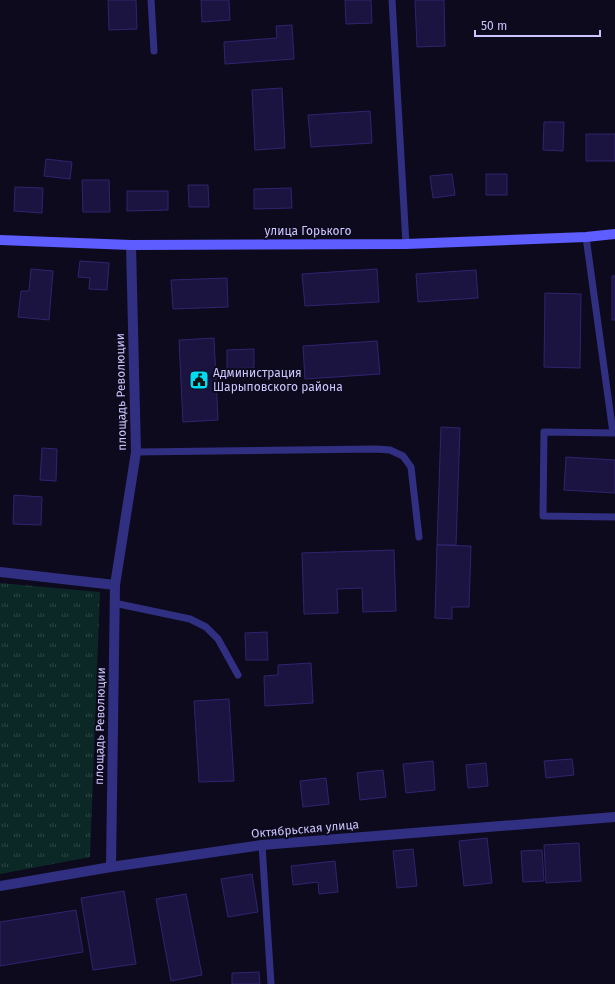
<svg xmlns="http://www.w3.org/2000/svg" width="615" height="984" viewBox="0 0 615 984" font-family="'Fira Sans',sans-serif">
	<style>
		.park { fill: url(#park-tufts) }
		.building { fill: #1c1440; stroke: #31236f }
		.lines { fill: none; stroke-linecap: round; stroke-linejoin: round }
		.service { stroke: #312f81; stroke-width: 7 }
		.minor { stroke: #312f81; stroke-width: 10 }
		.tertiary { stroke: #312f81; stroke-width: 10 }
		.secondary { stroke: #5e5dff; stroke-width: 10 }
		.labels { text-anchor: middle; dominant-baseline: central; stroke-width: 4; stroke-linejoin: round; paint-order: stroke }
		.street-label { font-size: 12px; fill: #cbc6ff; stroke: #0d0a1d }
		.poi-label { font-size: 12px; fill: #cbc6ff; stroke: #0d0a1d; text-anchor: start }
	</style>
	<defs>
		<pattern id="park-tufts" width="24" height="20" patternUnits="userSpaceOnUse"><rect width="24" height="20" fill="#0c2826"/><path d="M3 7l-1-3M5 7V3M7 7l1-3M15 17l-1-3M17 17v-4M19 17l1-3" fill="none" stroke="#2e4647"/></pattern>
	</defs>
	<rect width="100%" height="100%" fill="#0d0a1d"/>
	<path class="park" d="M0,583L100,592L90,857L0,874Z"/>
	<path class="building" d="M108,0H136L137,29L109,30Z
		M201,0H229L230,20L202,22Z
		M345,0H371L372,23L346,24Z
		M415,0H444L445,46L417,47Z
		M292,25L294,59L225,64L224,42L277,38L276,26Z
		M282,88L285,148L255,150L252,90Z
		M370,111L372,143L311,147L308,115Z
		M544,122H564L563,151L543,150Z
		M586,134H615V161H586Z
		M46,159L72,162L70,179L44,176Z
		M452,174L455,195L433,198L430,176Z
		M486,174H507V195H486Z
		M82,180H109L110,212H83Z
		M188,185H208L209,207H189Z
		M15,187L43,188L42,213L14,211Z
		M291,188L292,208L254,209V189Z
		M127,191H168V210L127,211Z
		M80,261L109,263L107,290L89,289L90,278L78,277Z
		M31,269L53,271L49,320L18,317L21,291H29Z
		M377,269L379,302L305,306L302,274Z
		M476,270L478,298L418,302L416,274Z
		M612,276H615V320H612Z
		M227,278L228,307L173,309L171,280Z
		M545,293L581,294L580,368L544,367Z
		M214,338L218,420L183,422L179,340Z
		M377,341L380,374L305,379L303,346Z
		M254,349V368L227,369V350Z
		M441,427L460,428L456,545H437Z
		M42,448L57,449L56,481L40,480Z
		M566,457L615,460V493L564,490Z
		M14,495L42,497L41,525L13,524Z
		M437,545L471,546L469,607H452V619L435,618Z
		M394,550L396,611L363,612L362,588L337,589L338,613L304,614L302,553Z
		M267,632L268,660H246L245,633Z
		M311,663L313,703L265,706L264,676L278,675V665Z
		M229,699L234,781L199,782L194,701Z
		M572,759L574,775L546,778L544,761Z
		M433,761L435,790L406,793L403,764Z
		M486,763L488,786L468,788L466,765Z
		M383,770L386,797L360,800L357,773Z
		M326,778L329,804L303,807L300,781Z
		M487,838L492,883L464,886L459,841Z
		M579,843L581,881L546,883L544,845Z
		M413,849L417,886L397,888L393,851Z
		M542,850L544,881L523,882L521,851Z
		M335,861L338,892L319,894L318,882L293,885L291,866Z
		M252,874L258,912L228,917L221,879Z
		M124,891L136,964L93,970L81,898Z
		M186,894L202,975L171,981L156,899Z
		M76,910L83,952L0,966V922Z
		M259,972L260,984H232V973Z"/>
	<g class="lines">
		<path class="service" d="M151,0L154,51
			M392,0L406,244
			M586,237L613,433
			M615,433L544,432L543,516L615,517
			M136,452L376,449L390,450L403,456L411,467L419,537
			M114,603L190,619L206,627L218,639L238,675
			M262,845L271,984"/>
		<path class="minor" d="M0,572L115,585
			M111,867L115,585L136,452L131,245"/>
		<path class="tertiary" d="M0,886L111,867L262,845L615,817"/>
		<path class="secondary" d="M0,240L131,245L406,244L586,237L615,234"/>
	</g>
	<defs>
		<g id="civic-square" transform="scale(1)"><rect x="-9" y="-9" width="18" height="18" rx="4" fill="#00ddf1" stroke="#0d0a1d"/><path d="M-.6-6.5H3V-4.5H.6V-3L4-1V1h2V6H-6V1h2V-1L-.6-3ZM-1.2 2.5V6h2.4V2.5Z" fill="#111"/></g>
	</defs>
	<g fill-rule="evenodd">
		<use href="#civic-square" x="199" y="380"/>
	</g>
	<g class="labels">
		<g class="street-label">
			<text x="308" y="231">улица Горького</text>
			<text transform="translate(121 392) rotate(-91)">площадь Революции</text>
			<text transform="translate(100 726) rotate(-89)">площадь Революции</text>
			<text transform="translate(305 829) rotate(-5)">Октябрьская улица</text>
		</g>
		<g class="poi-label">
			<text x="213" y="373">Администрация<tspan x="213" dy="14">Шарыповского района</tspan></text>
		</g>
	</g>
	<path d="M475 30v6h125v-6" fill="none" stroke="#cbc6ff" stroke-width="2"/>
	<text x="481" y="30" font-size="12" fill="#cbc6ff" stroke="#0d0a1d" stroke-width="3" paint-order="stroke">50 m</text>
</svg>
